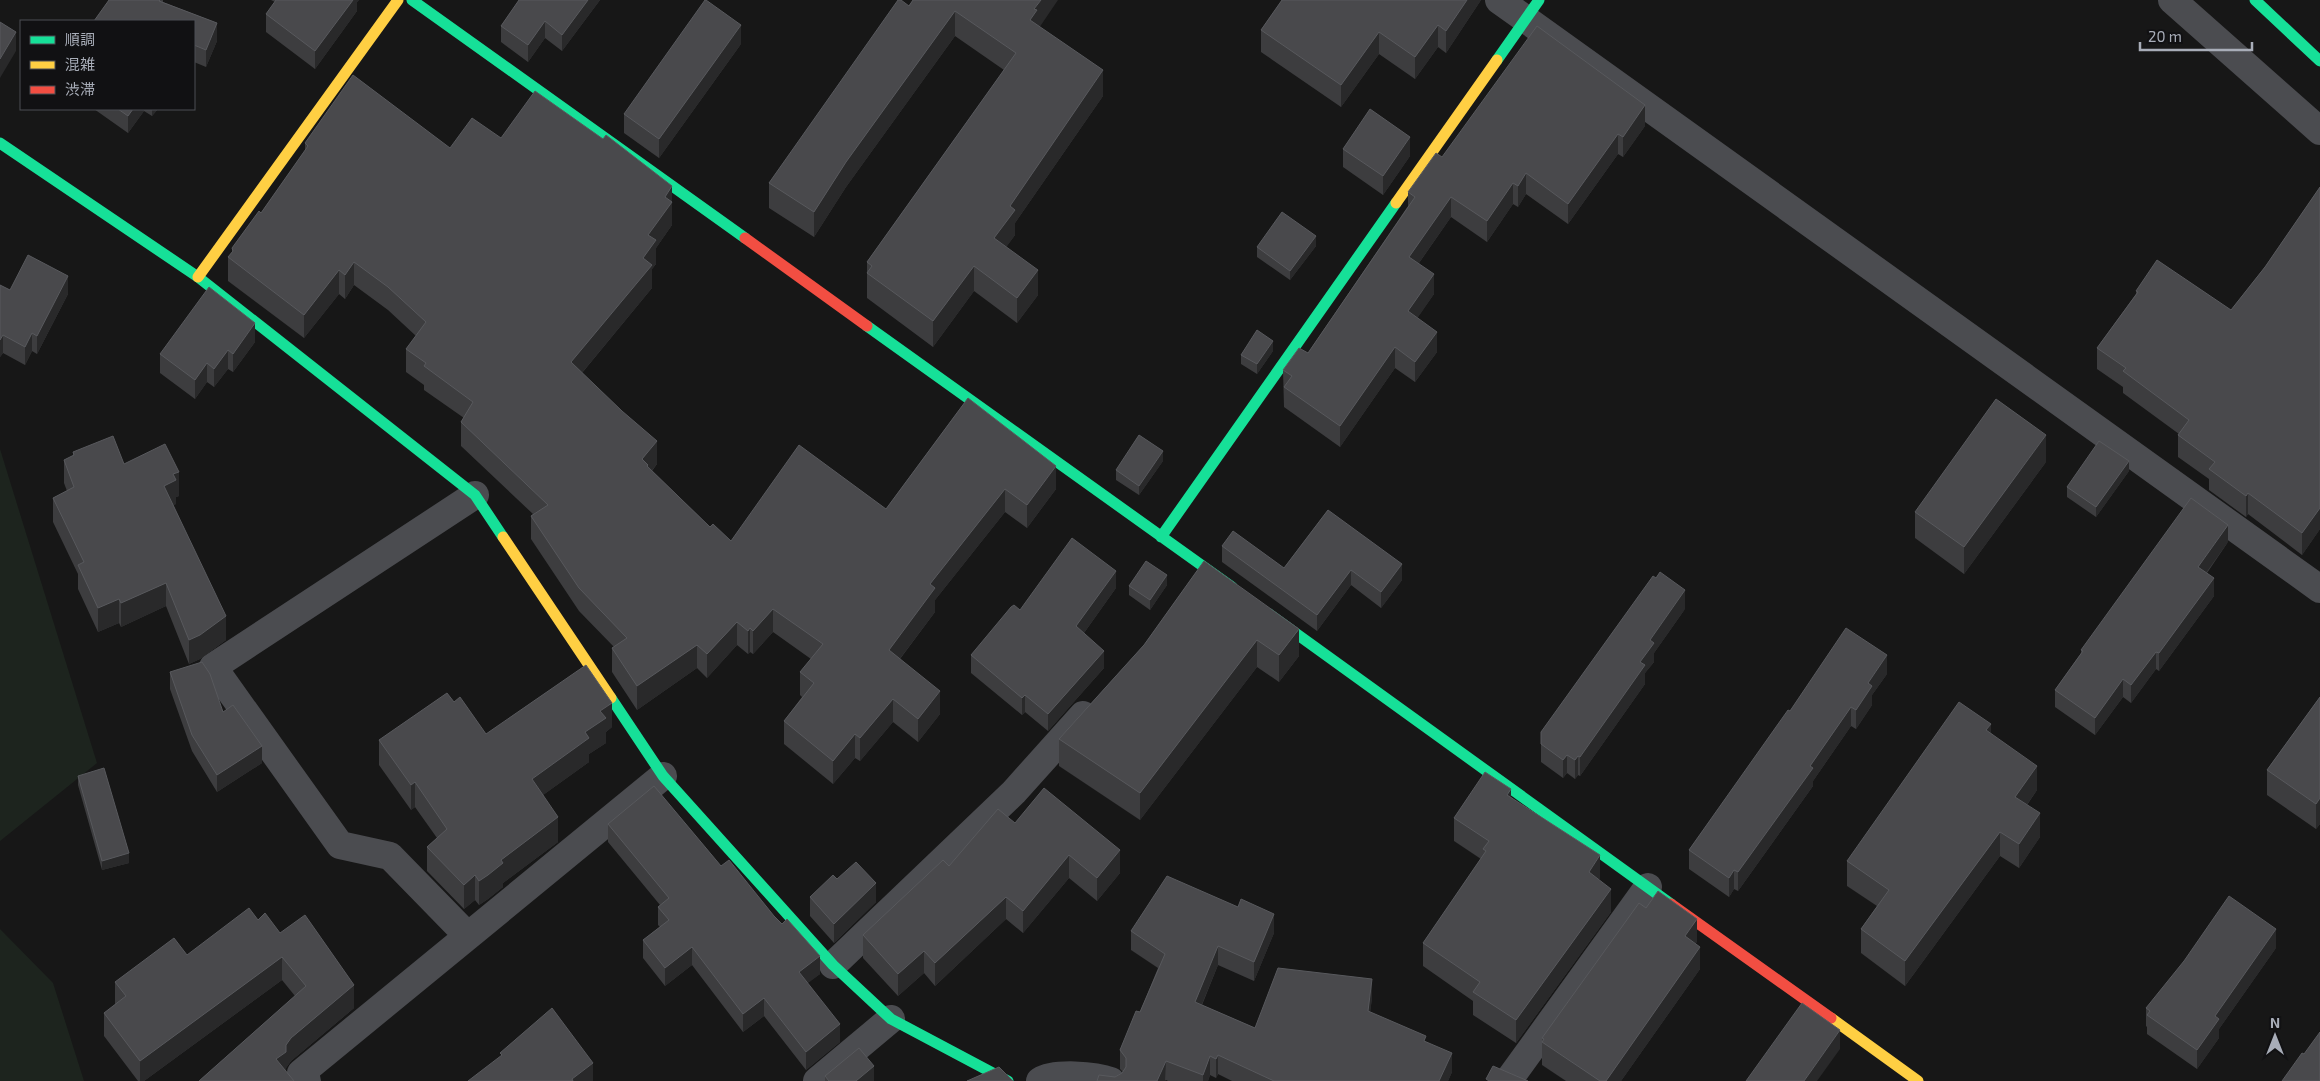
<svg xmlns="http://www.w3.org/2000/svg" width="2320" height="1081" viewBox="0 0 2320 1081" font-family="'Exo 2','Noto Sans JP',sans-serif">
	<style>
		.green { fill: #1d241e }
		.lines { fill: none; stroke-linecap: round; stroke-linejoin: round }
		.street { stroke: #4b4c50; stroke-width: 28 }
		.fast { stroke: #16e098; stroke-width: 11 }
		.slow { stroke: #ffcf43; stroke-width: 11 }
		.jam { stroke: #f24e42; stroke-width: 11 }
		.wall { fill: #3d3d3f }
		.shaded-wall { fill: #29292a }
		.building { fill: #49494c; stroke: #58595d }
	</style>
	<rect width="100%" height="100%" fill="#171717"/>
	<path class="green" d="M0,449L97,763L0,841Z
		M0,929L53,983L84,1081H0Z"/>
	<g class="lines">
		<path class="street" d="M1499,0L2320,589
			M2172,0L2320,131
			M468,936L390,856L340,845L213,667L475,495
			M833,965L1014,792L1083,715
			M307,1081L301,1073L663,776
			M817,1081L891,1019
			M1040,1081C1054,1072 1095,1075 1111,1081
			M1508,1081L1648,887"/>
		<path class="fast" d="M412,0L745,238
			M2255,0L2320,61
			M1497,60L1539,0
			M0,143L198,277L475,495L503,537
			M867,326L1232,587
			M1161,537L1396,203
			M1269,614L1671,904
			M611,698L663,776L833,965L891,1019L1008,1081"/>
		<path class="slow" d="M1396,203L1497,60
			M198,277L398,0
			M503,537L611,698
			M1831,1018L1918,1081"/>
		<path class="jam" d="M745,238L867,326
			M1671,904L1831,1018"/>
	</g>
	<path class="wall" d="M109,0H163V2L217,23V41L206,67L194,62V21H94Z
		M271,0H359L357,2V11L315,69L266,32V14L275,2Z
		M519,0H600L562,51L545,38L528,62L501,42V26Z
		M913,0L1040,27L1103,96L1015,223V235L1006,247L1038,295L1017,323L974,291L933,347L867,298V262L1004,70L955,36L846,187L814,237L769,208V183Z
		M1282,0H1481L1446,53L1438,47L1415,79L1379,54L1341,107L1261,52V30Z
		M741,44L659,158L624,133V114Z
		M94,109H158L152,116L144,111L128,133Z
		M1645,126L1623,157L1618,154L1568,224L1526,194L1518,207L1513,204L1487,242L1451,217L1419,263L1434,294L1417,318L1437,352L1415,382L1395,368L1340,447L1284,407L1283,370L1308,353L1408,206V192L1442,157Z
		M501,138L672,225L656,248V264L652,269V288L582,373L657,464L652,471L710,527L731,541L886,509L968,398L1056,489L1027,528L1005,512L935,600V612L900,659L940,714L918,742L893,722L860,761L855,758L833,784L784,744V721L802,697L800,695V672L811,659L773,632L753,654L750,652L748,654L737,645L707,678L697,668L637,710L612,672V648L614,647L579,611L531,539V516L533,514L461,446V422L464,418L424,390V385L406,372V349L416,336L388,310L354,285L345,299L339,294L304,338L228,281V257L232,252V248L261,213L305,151V143L450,148Z
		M1343,149L1410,156L1383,195L1343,167Z
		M2320,187V529L2302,555L2248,514L2246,517L2209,490V479L2178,457V435L2179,434L2123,393V387L2097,369V348L2136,294V291L2231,310L2265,267Z
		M1316,246L1290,280L1257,257V247Z
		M0,285L10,290L68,294L37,354L32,351L25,365L3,353L0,357Z
		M255,342L233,372L228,369L214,387L207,382L195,399L160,373V354Z
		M1273,351L1257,374L1241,364V355Z
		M73,452L124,464L179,496L176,497V504L173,505L226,640L200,659L189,664L166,606L121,627L119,623L98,632L78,589V574L53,522V498L67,491L64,483V460L73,456Z
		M1163,461L1139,495L1116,480V470Z
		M2046,462L1964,574L1915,538V512Z
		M2129,471L2096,517L2067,497V487Z
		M1328,510L1402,580L1381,608L1351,585L1317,631L1222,562V546L1284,568Z
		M2228,542L2207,573L2214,596L2159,671L2156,669L2131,703L2123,697L2095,735L2055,707V690L2081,653V650Z
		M1204,561L1299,656L1279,682L1257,667L1140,820L1059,766V739L1144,645Z
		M1167,585L1150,610L1129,595V586Z
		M1116,588L1084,633L1104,668L1048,731L1025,712L1022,715L971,673V655L1020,610Z
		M1685,609L1654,653V662L1645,673V684L1580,776L1578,775L1575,779L1567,773L1563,778L1541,762V732Z
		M170,672L223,712L262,763L217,792L192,751L170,689Z
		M1887,674L1872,695V705L1856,729L1851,726L1813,781V786L1738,891L1734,889L1729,897L1689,869V850L1790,711Z
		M2320,697V824L2316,829L2267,795V770Z
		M454,702L486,734L612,727L606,732V743L589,754V762L543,795L558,842L503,883V887L488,899L479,905L475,900L464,909L427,871V847L437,838L415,807L411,810L379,765V740Z
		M1991,733L2037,790L2027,805L2040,837L2019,868L2000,856L1905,986L1861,953V929L1877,906L1847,886V861Z
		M78,776L129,863L102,870L78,785Z
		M1511,797L1600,878L1598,880L1611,912L1516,1043L1473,1015V1001L1423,966V943L1481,859L1454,841V818Z
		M1015,823L1120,873L1097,901L1069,878L1023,933L1006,919L935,986L924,973L898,996L863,958V935Z
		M608,824L721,866L820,974L807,983L840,1042L806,1070L764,1016L743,1032L692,965L665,986L643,958V940L660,927L658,925V907L660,905L608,842Z
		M837,879L876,902L834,943L810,916V897Z
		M258,920L280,933L354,1008L291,1061L286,1068V1071L199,1081L295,996L282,980L144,1081H138L104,1036V1013L115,1005V982L187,955Z
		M1131,931L1274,933L1254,981L1218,965L1202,1005L1255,1028L1372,998L1370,1012L1426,1042L1452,1072L1448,1081H1232L1218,1074L1216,1078L1210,1075L1208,1081H1168L1166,1080L1165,1081H1097L1115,1077L1123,1072L1120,1069V1050L1140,1012L1158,968L1131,950Z
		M1697,942L1695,944L1700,969L1621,1081H1566L1542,1065V1038Z
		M2276,948L2219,1029V1038L2197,1069L2147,1034V1027L2146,1026V1008Z
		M825,1076L874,1081H825Z"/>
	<path class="shaded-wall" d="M353,0H359L357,2V11L315,69V51Z
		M588,0H600L562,51V35Z
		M1041,0H1058L1037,31L1030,20L1034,9Z
		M1467,0H1481L1446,53V31Z
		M955,11V36L846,187L814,237V212L846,162Z
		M545,21V38L528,62V45Z
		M217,23V41L206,67V50Z
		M741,25V44L659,158V139Z
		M1438,25V47L1415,79V57Z
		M16,32V51L0,78V59Z
		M1379,32V54L1341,107V85Z
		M1103,70V96L1015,223V235L994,264V238L1010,206Z
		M1645,105V126L1623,157V137Z
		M133,109H144V111L128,133V116Z
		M152,109H158L152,116Z
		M1618,134V154L1568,224V204Z
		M1410,137V156L1383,195V176Z
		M1526,173V194L1518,207V186Z
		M1513,183V204L1487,242V221Z
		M672,186V225L656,248V264L652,269V288L571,386V362L643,258L648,235L665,197Z
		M1451,197V217L1409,277V257Z
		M1316,236V246L1290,280V271Z
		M354,262V285L345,299V275Z
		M974,266V291L933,347V321Z
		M339,270V294L304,338V315Z
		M1038,270V295L1017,323V298Z
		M1434,274V294L1408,332V311Z
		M68,276V294L37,354V336Z
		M255,323V342L233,372V354Z
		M1437,332V352L1415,382V362Z
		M32,333V351L25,365V347Z
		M3,335V353L0,357V340Z
		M1273,341V351L1257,374V364Z
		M1395,347V368L1340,447V426Z
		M228,350V369L214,387V369Z
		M207,363V382L195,399V380Z
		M2046,435V462L1964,574V547Z
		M657,441V464L648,475L642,459Z
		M1163,451V461L1139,495V486Z
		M2129,461V471L2096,517V507Z
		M1056,466V489L1027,528V505Z
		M179,472V496L176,497V504L164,510V486L173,474Z
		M1005,489V512L935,600V612L889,673V650L930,584Z
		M2248,493V514L2246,517V496Z
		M2320,508V529L2302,555V533Z
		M2228,525V542L2198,584V567Z
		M1402,564V580L1381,608V592Z
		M1351,570V585L1317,631V615Z
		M1116,571V588L1076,644V626Z
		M1167,575V585L1150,610V600Z
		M2214,578V596L2159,671V653Z
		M166,583V606L121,627V603Z
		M1685,590V609L1654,653V662L1645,673V684L1580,776V757L1640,662L1650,640Z
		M119,599V623L98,632V608Z
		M773,609V632L753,654V631Z
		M226,616V640L200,659L189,664V640Z
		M737,622V645L707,678V654Z
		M750,628V652L748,654V631Z
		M1299,629V656L1279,682V655Z
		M1257,640V667L1140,820V793Z
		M697,645V668L637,710V686Z
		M1104,651V668L1048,731V714Z
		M2156,652V669L2131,703V685Z
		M1887,655V674L1872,695V705L1856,729V710L1868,683Z
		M2123,679V697L2095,735V718Z
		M940,691V714L918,742V719Z
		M1025,695V712L1022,715V698Z
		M893,699V722L860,761V738Z
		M612,703V727L606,732V743L589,754V762L532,803V779L585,732L600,711Z
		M1851,707V726L1813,781V786L1738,891V872Z
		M1991,724V748L1986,730Z
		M855,734V758L833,784V761Z
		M262,746V763L217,792V775Z
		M1567,755V773L1563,778V760Z
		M1578,756V775L1575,779V760Z
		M2037,766V790L2015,822V797Z
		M415,782V807L411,810V785Z
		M1511,789V811L1507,795Z
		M2320,798V824L2316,829V804Z
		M2040,813V837L2019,868V844Z
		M558,817V842L503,883V887L488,899L479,905V881L501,860Z
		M2000,832V856L1905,986V961Z
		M1120,850V873L1097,901V878Z
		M129,853V863L102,870V861Z
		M1069,855V878L1023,933V911Z
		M1600,855V878L1589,895V872Z
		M1734,870V889L1729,897V878Z
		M475,875V900L464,909V885Z
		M876,883V902L834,943V924Z
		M1611,889V912L1516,1043V1020Z
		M1006,897V919L935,986V963Z
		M1274,914V933L1254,981V962Z
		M1697,919V942L1685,959V936Z
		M2276,929V948L2219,1029V1038L2197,1069V1050L2215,1016Z
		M1218,946V965L1195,1021V1002Z
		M692,947V965L665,986V968Z
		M1700,947V969L1621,1081H1606Z
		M924,951V973L898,996V974Z
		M820,956V974L799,990V972Z
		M282,957V980L144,1081H140V1061Z
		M1372,979V998L1368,1030V1011Z
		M354,985V1008L291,1061L286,1068V1075L276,1059L291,1038Z
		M764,998V1016L743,1032V1014Z
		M840,1024V1042L806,1070V1052Z
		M1840,1030V1049L1817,1081H1804Z
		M1452,1053V1072L1448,1081H1439Z
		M1218,1055V1074L1216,1078V1059Z
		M1210,1056V1075L1208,1081H1203V1075Z
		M1166,1061L1165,1081H1157Z
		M593,1063V1081H572V1079Z
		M874,1066V1081H856Z"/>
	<path class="building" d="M109,0H160L159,1L217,23L206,50L194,45V21H94Z
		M276,0H353L315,51L266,14Z
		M519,0H588L562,35L545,21L528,45L501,26Z
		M705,0H706L741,25L659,139L624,114Z
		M898,0H901L909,6L913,0H1041L1034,9L1037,10L1030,20L1103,70L1010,206L1015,210L994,238L1038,270L1017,298L974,266L933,321L867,273L872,266L867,262L1016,53L955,11L846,162L814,212L769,183Z
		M1282,0H1467L1446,31L1438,25L1415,57L1379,32L1341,85L1261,30Z
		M0,22L16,32L0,59Z
		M1537,26L1645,105L1623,137L1618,134L1568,204L1526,173L1518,186L1513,183L1487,221L1451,197L1409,257L1434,274L1408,311L1437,332L1415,362L1395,347L1340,426L1284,387L1292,376L1283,370L1299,348L1308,353L1415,197L1408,192L1436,153L1442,157Z
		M353,75L450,148L472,118L501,138L535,91L603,139L606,135L672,186L665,197L672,202L648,235L656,240L643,258L652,265L571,362L622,411L657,441L642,459L648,465L647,466L710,527L713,524L731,541L799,445L886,509L968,398L1056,466L1027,505L1005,489L930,584L935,588L889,650L940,691L918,719L893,699L860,738L855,734L833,761L784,721L814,683L800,672L823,644L773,609L753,631L750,628L748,631L737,622L707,654L697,645L637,686L612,648L627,638L579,588L531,516L548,505L461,422L473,402L424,366L426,363L406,349L426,322L388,287L354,262L345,275L339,270L304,315L228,257L233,251L232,248L259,211L261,213L308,146L305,143Z
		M118,109H133L128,116Z
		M1370,109L1410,137L1383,176L1343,149Z
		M2320,187V508L2302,533L2248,493L2246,496L2209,469L2215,462L2178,435L2189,420L2123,371L2126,368L2097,348L2138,292L2136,291L2157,260L2231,310L2265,267Z
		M1282,212L1316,236L1290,271L1257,247Z
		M28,255L68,276L37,336L32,333L25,347L3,335L0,340V285L10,290Z
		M209,287L255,323L233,354L228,350L214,369L207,363L195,380L160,354Z
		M1257,330L1273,341L1257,364L1241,355Z
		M1996,399L2046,435L1964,547L1915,512Z
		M1139,435L1163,451L1139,486L1116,470Z
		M113,436L124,464L165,444L179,472L173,474L176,480L164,486L226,616L200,635L189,640L166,583L121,603L119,599L98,608L78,565L84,562L53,498L74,487L64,460L74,455L73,452Z
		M2099,441L2129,461L2096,507L2067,487Z
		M2191,498L2228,525L2198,567L2214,578L2159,653L2156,652L2131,685L2123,679L2095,718L2055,690L2083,651L2081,650Z
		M1328,510L1402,564L1381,592L1351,570L1317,615L1222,546L1233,531L1284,568Z
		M1072,538L1116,571L1076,626L1104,651L1048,714L1025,695L1022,698L971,655L1011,607L1014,605L1020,610Z
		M1146,561L1167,575L1150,600L1129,586Z
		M1204,561L1299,629L1279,655L1257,640L1140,793L1059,739L1144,645Z
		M1660,572L1685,590L1650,640L1654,643L1640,662L1645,665L1580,757L1578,756L1575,760L1567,755L1563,760L1541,744V732L1653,576L1656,578Z
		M1846,628L1887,655L1868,683L1872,686L1856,710L1851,707L1810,766L1813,768L1738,872L1734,870L1729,878L1689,850L1788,710L1790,711Z
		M202,662L210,674L223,712L233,705L262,746L217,775L192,735L170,672Z
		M586,665L612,703L600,711L606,718L585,732L589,738L532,779L558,817L501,860L503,863L488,875L479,881L475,875L464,885L427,847L447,829L415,782L411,785L379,740L447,693L454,702L460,697L486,734Z
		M2320,697V798L2316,804L2267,770Z
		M1959,702L1991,724L1986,730L2037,766L2015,797L2040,813L2019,844L2000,832L1905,961L1861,929L1889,890L1847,861Z
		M104,768L129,853L102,861L78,776Z
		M1485,772L1511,789L1507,795L1600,855L1589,872L1611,889L1516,1020L1473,992L1480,982L1423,943L1486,851L1483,849L1489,841L1454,818Z
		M654,786L721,866L729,860L774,916L782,924L787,919L820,956L799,972L840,1024L806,1052L764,998L743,1014L692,947L665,968L643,940L669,920L658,907L669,898L608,824Z
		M1044,788L1120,850L1097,878L1069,855L1023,911L1006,897L935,963L924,951L898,974L863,935L943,860L949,866L998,809L1015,823Z
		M856,862L876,883L834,924L810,897L833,875L837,879Z
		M1167,876L1238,907L1241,899L1274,914L1254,962L1218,946L1195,1002L1255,1028L1278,968L1372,979L1368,1011L1426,1036L1424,1041L1452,1053L1439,1081H1274L1218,1055L1216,1059L1210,1056L1203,1075L1166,1061L1157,1081H1097L1099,1075L1115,1077L1122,1073L1126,1067V1058L1120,1050L1136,1011L1140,1012L1165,954L1131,931Z
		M1658,891L1697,919L1685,936L1700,947L1606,1081H1600L1542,1042L1544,1039L1542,1038L1639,903L1646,908Z
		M2229,896L2276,929L2215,1016L2219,1019L2197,1050L2147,1015L2150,1011L2146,1008L2184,961Z
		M249,908L258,920L265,913L280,933L305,915L354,985L291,1038L286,1045V1052L276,1059L294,1081H199L306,986L282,957L140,1061L104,1013L126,996L115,982L174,938L187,955Z
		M1802,1003L1840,1030L1804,1081H1746Z
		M552,1008L593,1063L572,1079L573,1081H468L502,1055L500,1053Z
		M2320,1032V1081H2282L2302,1053L2304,1054Z
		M859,1048L874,1066L856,1081H829L825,1076Z
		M1493,1066L1528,1081H1489L1486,1079Z
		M999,1067L1013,1081H967Z"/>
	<rect x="20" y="20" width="175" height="90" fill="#111113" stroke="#4d4f55"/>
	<rect x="30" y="36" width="25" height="8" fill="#16e098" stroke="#4d4f55"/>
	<text x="65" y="45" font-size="15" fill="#a8adb8">順調</text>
	<rect x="30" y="61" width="25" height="8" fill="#ffcf43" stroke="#4d4f55"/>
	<text x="65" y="70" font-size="15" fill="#a8adb8">混雑</text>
	<rect x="30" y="86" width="25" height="8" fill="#f24e42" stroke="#4d4f55"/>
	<text x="65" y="95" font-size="15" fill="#a8adb8">渋滞</text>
	<g transform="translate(2275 1036)" stroke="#111113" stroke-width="4" paint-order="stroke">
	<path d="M0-4L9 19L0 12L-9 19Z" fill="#a8adb8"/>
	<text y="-8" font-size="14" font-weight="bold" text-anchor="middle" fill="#a8adb8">N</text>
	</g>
	<path d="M2140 42v8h112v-8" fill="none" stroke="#a8adb8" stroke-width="2.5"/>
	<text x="2148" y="42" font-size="15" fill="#a8adb8" stroke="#111113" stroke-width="4" paint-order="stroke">20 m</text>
</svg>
